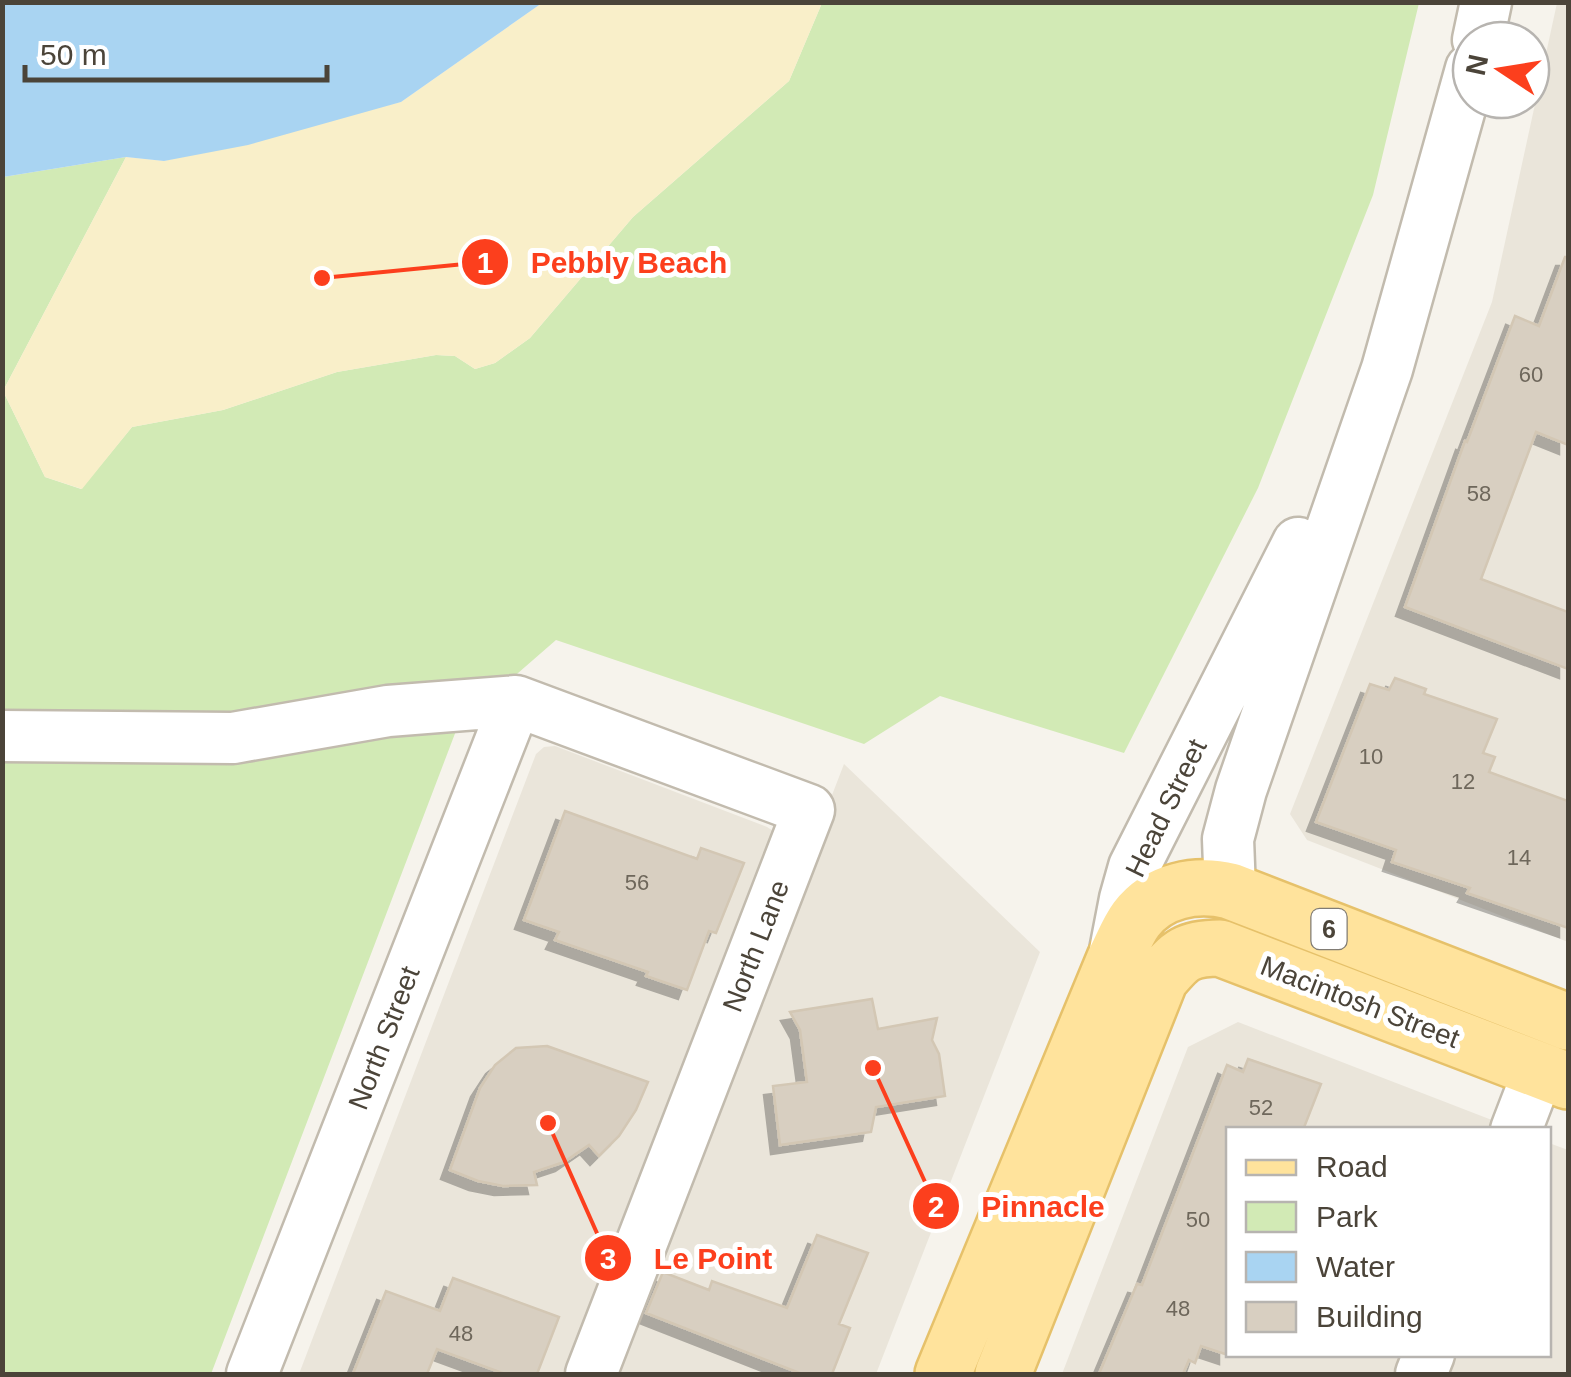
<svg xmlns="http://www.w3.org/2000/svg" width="1571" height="1377" viewBox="0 0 1571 1377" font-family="Helvetica,sans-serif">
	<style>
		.residential { fill: #eae5da }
		.green { fill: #d2eab5 }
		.sand { fill: #f9efc9 }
		.water { fill: #a9d4f2 }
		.building { fill: #d8cfc1; stroke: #d3c7b4; stroke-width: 2.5; filter: url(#shadow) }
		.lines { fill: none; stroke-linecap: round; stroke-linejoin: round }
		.minor-casing { stroke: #c2bbae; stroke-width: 55 }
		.major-casing { stroke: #e6c16a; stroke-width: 60 }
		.minor { stroke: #fff; stroke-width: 50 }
		.major { stroke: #ffe39c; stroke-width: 55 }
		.labels { text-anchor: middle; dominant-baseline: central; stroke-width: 10; stroke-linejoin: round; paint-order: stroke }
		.number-label { font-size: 22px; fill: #6e675b }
		.shield { fill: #fff; stroke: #817c74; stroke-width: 2.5 }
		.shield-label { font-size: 25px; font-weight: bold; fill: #4b4439 }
		.street-label { font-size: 28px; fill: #4b4439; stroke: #fff }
		.leader { fill: none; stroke: #fc3f1d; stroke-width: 4 }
		.callout-dot { fill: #fc3f1d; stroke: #fff; stroke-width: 4 }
		.mark-label { font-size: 30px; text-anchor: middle; font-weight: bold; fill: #fff }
		.callout-label { font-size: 30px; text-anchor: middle; font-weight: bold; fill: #fc3f1d; stroke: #fff; stroke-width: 10; stroke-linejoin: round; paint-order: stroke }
	</style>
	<defs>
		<filter id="shadow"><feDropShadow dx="-9" dy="9" stdDeviation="0" flood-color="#0004"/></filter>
	</defs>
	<rect width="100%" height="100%" fill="#f6f3ec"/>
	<path class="residential" d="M1557,3H1568V942L1307,840L1290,814L1492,302Z
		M555,746L767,827L778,834L577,1374H299L536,754L544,747Z
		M844,764L1040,952L876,1374H609Z
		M1238,1022L1497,1122L1494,1130H1228V1354L1406,1355L1399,1374H1062L1188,1047Z
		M1549,1143L1568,1150V1374H1437L1445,1355L1548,1354Z"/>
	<path class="green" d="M822,3H1419L1373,195L1258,488L1124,753L940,696L864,744L556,640L510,680L475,681L211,1374H3V177L126,157L3,391L45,477L81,489L132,427L223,410L337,372L436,355L455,356L475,369L495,363L530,338L633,217L789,81Z"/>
	<path class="sand" d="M542,3H822L789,81L633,217L530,338L495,363L475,369L455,356L436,355L337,372L223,410L132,427L82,489L45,477L3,391L126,157L164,161L401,102Z"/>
	<path class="water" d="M3,2H542V3L401,102L248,145L164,161L126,157L3,177Z"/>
	<path class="building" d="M1565,257H1568V445L1536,432L1481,579L1568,612V669L1405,607L1465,441L1467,442L1515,316L1539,326Z
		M1395,678L1426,689L1424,694L1497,719L1483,753L1495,757L1489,772L1568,801V928L1467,893L1470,888L1392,862L1396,850L1316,822L1370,684L1389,690Z
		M565,811L697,859L701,848L744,863L716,933L709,931L687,990L646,976L648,972L555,940L559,932L524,920Z
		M872,999L878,1029L937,1018L932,1040L939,1054L945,1096L876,1107L871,1132L780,1145L773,1086L807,1082L800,1030L790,1012Z
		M547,1046L648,1082L636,1110L619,1136L599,1156L589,1145L564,1162L534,1172L537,1185L503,1186L478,1181L450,1170L480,1088L495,1065L516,1048Z
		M1248,1059L1321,1084L1303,1130H1228V1355L1201,1346L1195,1363L1189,1360L1183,1374H1099L1137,1284L1142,1285L1227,1065L1243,1072Z
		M817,1235L868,1253L839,1324L850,1328L832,1374H802L646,1313L663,1272L709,1290L712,1281L787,1308Z
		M453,1278L559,1317L537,1374H505L437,1349L427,1374H353L386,1291L440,1311Z"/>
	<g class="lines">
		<g class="minor-casing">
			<path id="minor" d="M1478,40L1486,2
				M2,736L233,738L388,711L516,701L809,810L591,1374
				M1230,891L1228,839L1241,790L1387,369L1471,69
				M1114,956L1125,899L1134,867L1298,543
				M1516,1130L1539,1070
				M252,1374L516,701
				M1421,1374L1429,1354"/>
		</g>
		<g class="major-casing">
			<path id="major" d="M943,1374L1114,961C1121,948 1127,931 1136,919C1158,890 1196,883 1230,891L1568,1022
				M1003,1374L1160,979C1180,955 1187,948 1220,948L1568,1081"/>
		</g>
		<use href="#minor" class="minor"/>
		<use href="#major" class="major"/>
	</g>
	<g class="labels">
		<g class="number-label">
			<text x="1531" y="374">60</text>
			<text x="1479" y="493">58</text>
			<text x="1371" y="756">10</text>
			<text x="1463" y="781">12</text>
			<text x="1519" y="857">14</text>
			<text x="637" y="882">56</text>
			<text x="1261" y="1107">52</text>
			<text x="1198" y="1219">50</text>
			<text x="1178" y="1308">48</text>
			<text x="461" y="1333">48</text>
		</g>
		<rect class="shield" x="1311.5" y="909" width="35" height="40" rx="8"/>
		<g class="shield-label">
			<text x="1329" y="929">6</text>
		</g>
		<g class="street-label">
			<text transform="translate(1166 808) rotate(-64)">Head Street</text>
			<text transform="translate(756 946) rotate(-69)">North Lane</text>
			<text transform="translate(1360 1002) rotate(21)">Macintosh Street</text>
			<text transform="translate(384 1038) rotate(-69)">North Street</text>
		</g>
	</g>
	<path class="leader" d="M322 278L485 262M873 1068L936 1206M548 1123L608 1258"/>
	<g class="callout-dot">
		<circle cx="322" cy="278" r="10"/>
		<circle cx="873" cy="1068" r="10"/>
		<circle cx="548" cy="1123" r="10"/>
		<circle cx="485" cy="262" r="25"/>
		<circle cx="936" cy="1206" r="25"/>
		<circle cx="608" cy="1258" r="25"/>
	</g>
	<g class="mark-label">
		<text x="485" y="273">1</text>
		<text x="936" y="1217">2</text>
		<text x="608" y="1269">3</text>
	</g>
	<g class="callout-label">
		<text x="629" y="273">Pebbly Beach</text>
		<text x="1043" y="1217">Pinnacle</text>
		<text x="713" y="1269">Le Point</text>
	</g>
	<rect width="1571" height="1377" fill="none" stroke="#4b4439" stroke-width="10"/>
	<rect x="1226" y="1127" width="325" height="230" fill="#ffffff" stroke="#b7b4b0" stroke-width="2.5"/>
	<rect x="1246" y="1160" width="50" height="15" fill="#ffe39c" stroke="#b7b4b0" stroke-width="2.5"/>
	<text x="1316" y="1177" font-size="30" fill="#4b4439">Road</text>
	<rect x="1246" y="1202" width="50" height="30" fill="#d2eab5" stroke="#b7b4b0" stroke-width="2.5"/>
	<text x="1316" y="1227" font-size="30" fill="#4b4439">Park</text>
	<rect x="1246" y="1252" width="50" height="30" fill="#a9d4f2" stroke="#b7b4b0" stroke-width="2.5"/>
	<text x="1316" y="1277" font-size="30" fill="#4b4439">Water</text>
	<rect x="1246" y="1302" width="50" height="30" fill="#d8cfc1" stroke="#b7b4b0" stroke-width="2.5"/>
	<text x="1316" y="1327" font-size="30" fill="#4b4439">Building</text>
	<g transform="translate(1501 70) rotate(282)"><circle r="48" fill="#ffffff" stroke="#b7b4b0" stroke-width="2.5"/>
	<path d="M0-8L18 38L0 25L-18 38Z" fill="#fc3f1d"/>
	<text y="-15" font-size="28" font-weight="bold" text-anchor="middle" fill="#4b4439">N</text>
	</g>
	<path d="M25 65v15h302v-15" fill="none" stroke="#4b4439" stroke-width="5"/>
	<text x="40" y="65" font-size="30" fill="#4b4439" stroke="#ffffff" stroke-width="8" paint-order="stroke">50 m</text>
</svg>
